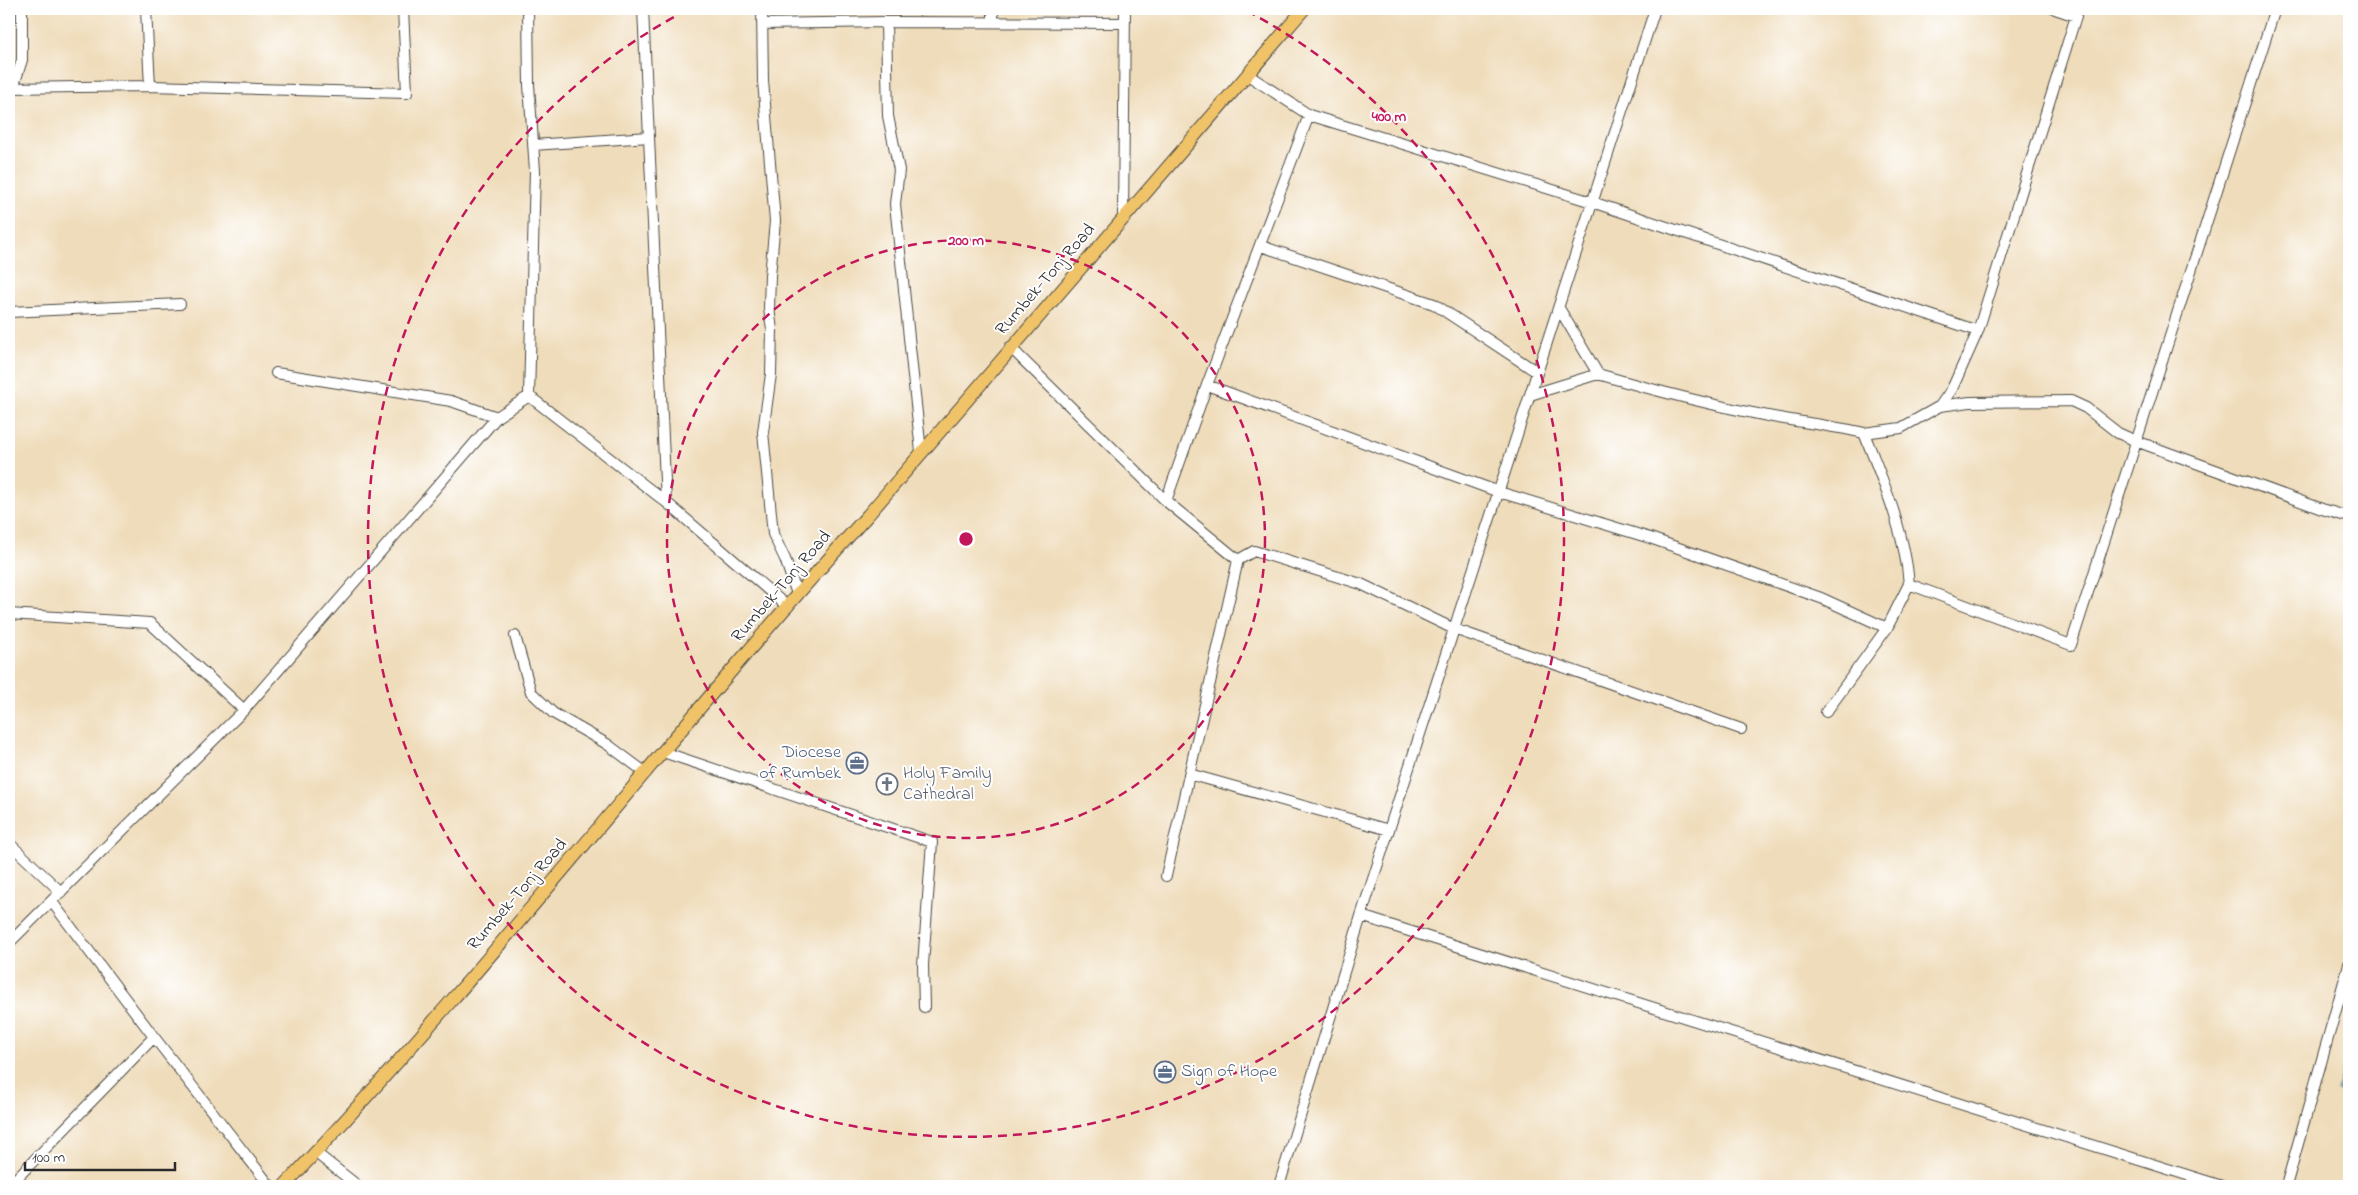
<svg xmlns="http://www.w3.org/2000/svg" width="2358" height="1195" viewBox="0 0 2358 1195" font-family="'Indie Flower',sans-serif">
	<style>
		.water { fill: #55add2; stroke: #406c7e }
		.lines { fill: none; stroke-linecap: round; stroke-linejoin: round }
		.minor-casing { stroke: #484640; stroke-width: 12 }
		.major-casing { stroke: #484640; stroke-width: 14 }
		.minor { stroke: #fff; stroke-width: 10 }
		.major { stroke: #f0c369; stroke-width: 12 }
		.ring { fill: none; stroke: #c2185b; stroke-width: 2.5; stroke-dasharray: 9 6 }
		.labels { text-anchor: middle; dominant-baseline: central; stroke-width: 4; stroke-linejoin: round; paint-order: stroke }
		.street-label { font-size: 18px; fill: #2b2b2b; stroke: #fff }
		.service-label { font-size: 18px; fill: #4e5e75; stroke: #fff; text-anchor: end }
		.worship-label { font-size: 18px; fill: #5b616d; stroke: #fff; text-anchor: start }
		.centre { fill: #c2185b; stroke: #fff; stroke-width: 2.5 }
		.ring-label { font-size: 15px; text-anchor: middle; font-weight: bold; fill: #c2185b; stroke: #fff; stroke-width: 4; stroke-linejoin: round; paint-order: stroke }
	</style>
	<rect width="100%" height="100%" fill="#fff"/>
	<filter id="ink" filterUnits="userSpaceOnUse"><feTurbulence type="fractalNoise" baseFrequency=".02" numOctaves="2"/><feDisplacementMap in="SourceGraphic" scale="10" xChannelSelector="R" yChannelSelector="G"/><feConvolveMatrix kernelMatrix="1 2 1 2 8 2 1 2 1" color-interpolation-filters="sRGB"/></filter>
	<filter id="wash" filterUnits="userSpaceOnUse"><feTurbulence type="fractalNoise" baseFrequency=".0096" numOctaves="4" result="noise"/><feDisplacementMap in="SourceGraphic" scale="20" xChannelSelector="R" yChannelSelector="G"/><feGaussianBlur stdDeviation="1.12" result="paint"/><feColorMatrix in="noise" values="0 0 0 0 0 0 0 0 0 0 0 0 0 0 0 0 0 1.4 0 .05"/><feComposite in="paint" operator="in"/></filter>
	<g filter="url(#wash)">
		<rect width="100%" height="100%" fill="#efdcba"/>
		<path class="water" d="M2343,1068L2349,1070L2347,1094L2336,1091Z"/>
	</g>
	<g filter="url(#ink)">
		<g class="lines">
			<g class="minor-casing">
				<path id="minor" d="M146,9L150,86
					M643,9L666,502L788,607
					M762,9L763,81L775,221L770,276L769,308L772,330L771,374L763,432L773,534L785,559L797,594
					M993,9V22
					M886,22L1125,23
					M762,24L886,22L888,116L899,170L895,204L921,452
					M1248,75L1309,115L1592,202L1978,331L2076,16L2055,9
					M9,88L150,86L407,93L403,9
					M13,88L22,60V9
					M533,145L649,137
					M1123,217L1125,9
					M1261,246L1434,304L1537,372
					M1559,308L1598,374C1656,391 1715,406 1773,417C1804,423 1834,426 1864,433
					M9,312L180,304
					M1010,347L1166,501L1238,560L1166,876
					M276,373L451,401L497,417
					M1207,385L1499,492L1650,538L1821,598L1887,628
					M1530,395L1598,374
					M529,396L666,502
					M1940,406L1970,402L2071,401L2086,408L2118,433L2136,441L2322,509L2349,517
					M1166,501L1207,385L1309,115
					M1238,560L1254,551L1361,584L1454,629L1741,729
					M1909,584C1905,532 1883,481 1864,433L1901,428L1940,406L1952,389L1978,331
					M9,614L150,623L244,710
					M515,636L531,692L553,713L607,744L646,773
					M1826,712L1887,628L1909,584L2071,645L2275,9
					M663,752L932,842L923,965L924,1007
					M1189,774L1389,830
					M9,843L61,892
					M52,902L154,1037L270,1186
					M1361,916L2222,1186
					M9,943L244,710L497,417L529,396L535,171L529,85L528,9
					M316,1153L358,1186
					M9,1186L154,1037
					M1279,1186L1361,916L1655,9
					M2286,1186L2349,964"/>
			</g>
			<g class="major-casing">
				<path id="major" d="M284,1186C488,971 669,735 868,515L1304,9"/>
			</g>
			<use href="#minor" class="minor"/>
			<use href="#major" class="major"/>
		</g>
	</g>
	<g class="ring">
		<circle cx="966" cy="539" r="299"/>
		<path d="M1247 11A598 598 0 1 1 685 11"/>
	</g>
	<defs>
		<g id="office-ring" transform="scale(1.125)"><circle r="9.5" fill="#fff" stroke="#5c6f8a" stroke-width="1.5"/><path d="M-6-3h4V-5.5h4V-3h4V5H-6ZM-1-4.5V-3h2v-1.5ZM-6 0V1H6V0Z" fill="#5c6f8a"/></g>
		<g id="church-ring" transform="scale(1.125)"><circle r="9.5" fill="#fff" stroke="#6b7280" stroke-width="1.5"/><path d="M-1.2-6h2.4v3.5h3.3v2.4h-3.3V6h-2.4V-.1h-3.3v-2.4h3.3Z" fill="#6b7280"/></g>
	</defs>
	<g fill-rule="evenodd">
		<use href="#office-ring" x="857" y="763"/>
		<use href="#church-ring" x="887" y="784"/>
		<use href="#office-ring" x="1165" y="1072"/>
	</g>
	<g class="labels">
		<g class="street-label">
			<text transform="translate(1046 280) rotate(-49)">Rumbek-Tonj Road</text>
			<text transform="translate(782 587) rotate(-49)">Rumbek-Tonj Road</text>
			<text transform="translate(518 895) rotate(-49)">Rumbek-Tonj Road</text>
		</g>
		<g class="service-label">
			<text x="841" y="753">Diocese<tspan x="841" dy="21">of Rumbek</tspan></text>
			<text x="1181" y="1072" text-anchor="start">Sign of Hope</text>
		</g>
		<g class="worship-label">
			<text x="903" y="774">Holy Family<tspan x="903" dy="21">Cathedral</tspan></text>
		</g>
	</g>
	<circle cx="966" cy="539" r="8" class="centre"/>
	<g class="ring-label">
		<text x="1389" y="121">400 m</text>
		<text x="966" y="245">200 m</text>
	</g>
	<rect width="2358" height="1195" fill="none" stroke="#fff" stroke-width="30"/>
	<path d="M25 1162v8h150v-8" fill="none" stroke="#2b2b2b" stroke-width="2.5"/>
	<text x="32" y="1162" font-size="15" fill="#2b2b2b" stroke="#ffffff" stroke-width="4" paint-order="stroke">100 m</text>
</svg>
